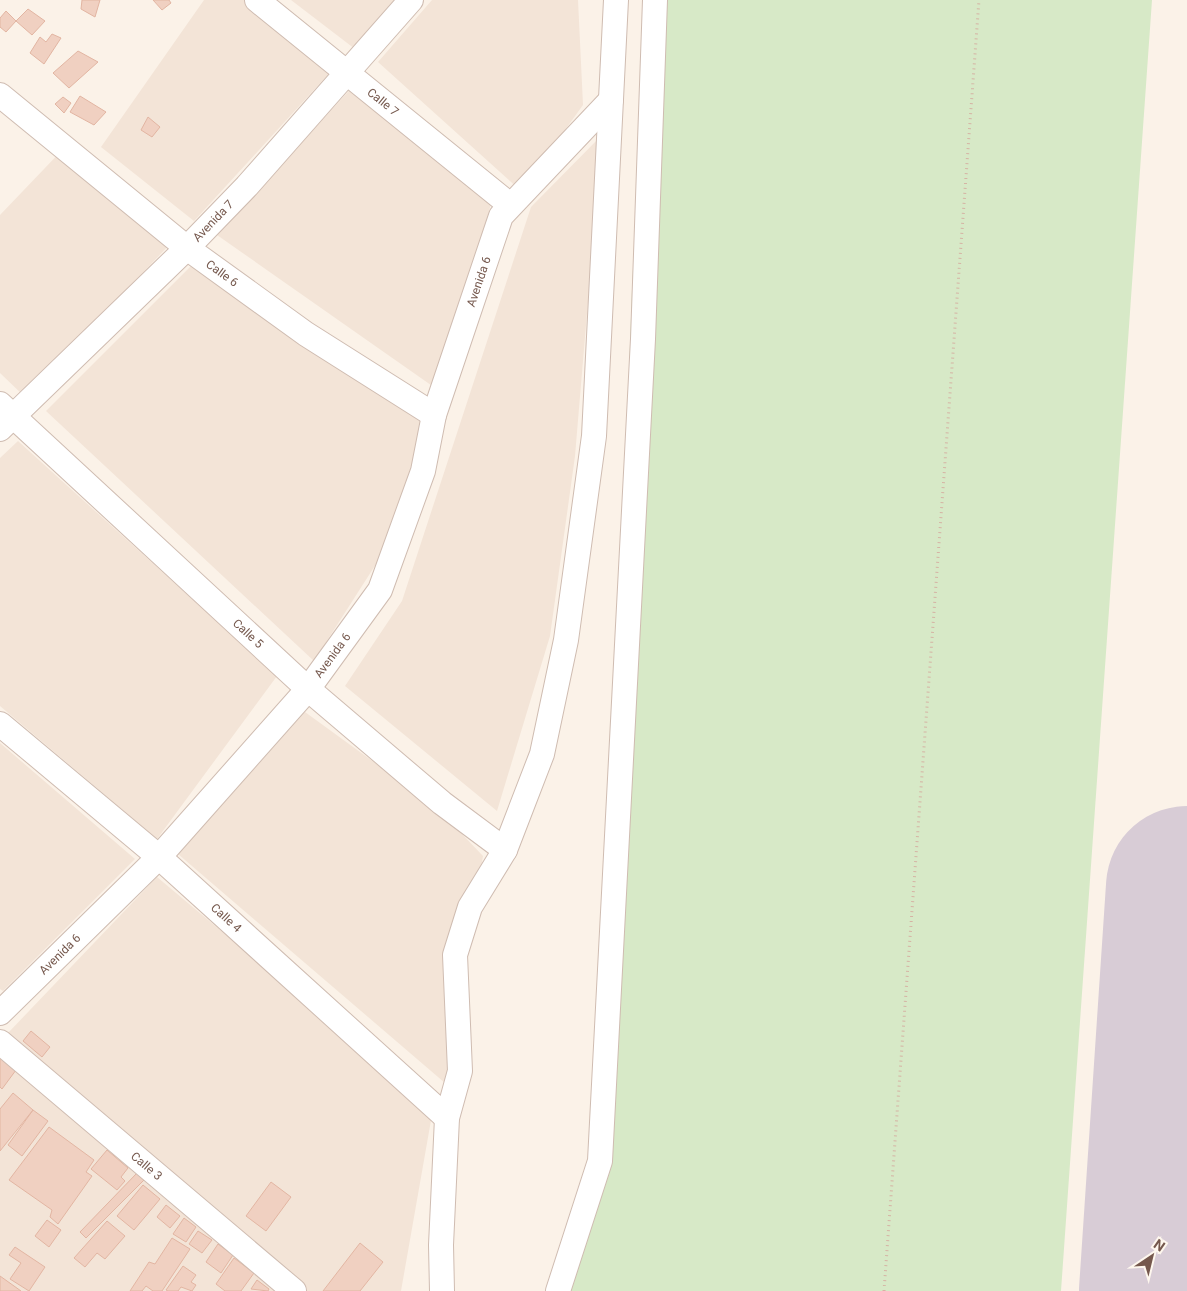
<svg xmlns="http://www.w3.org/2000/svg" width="1187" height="1291" viewBox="0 0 1187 1291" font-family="Roboto,sans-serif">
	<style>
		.residential { fill: #f3e4d7 }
		.green { fill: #d7e9c7 }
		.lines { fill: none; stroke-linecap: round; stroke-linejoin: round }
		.runway { stroke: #d8ccd6; stroke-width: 162 }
		.building { fill: #f0d0c1; stroke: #e2b5a2 }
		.minor-casing { stroke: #cfbcb1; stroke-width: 26 }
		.path { stroke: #d5b3a4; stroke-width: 3; stroke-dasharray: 1 4; stroke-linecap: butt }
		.minor { stroke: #fff; stroke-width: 24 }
		.labels { text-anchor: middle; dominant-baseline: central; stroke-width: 4; stroke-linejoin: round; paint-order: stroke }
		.street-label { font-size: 12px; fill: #75584d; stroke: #fef7ee }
	</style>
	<rect width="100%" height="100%" fill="#fbf2e8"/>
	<path class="residential" d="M204,0H251L333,69L194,221L101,147Z
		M291,0H394L355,49Z
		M432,0H578L583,105L521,191L378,62Z
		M357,82L491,204L438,390L217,235Z
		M602,135L575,456L550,636L497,811L345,686L402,601L531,207Z
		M66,146L170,244L25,397L0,373V215Z
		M195,262L425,421L385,550L314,661L46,411Z
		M18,441L277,676L157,839L0,706V458Z
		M305,712L437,808L483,856L445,1083L178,854Z
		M0,743L135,859L3,991L0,989Z
		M157,877L433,1109L401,1291H307L8,1033Z
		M0,1047L281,1291H16L0,1279Z"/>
	<path class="green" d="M646,0H1152L1061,1291H551L590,1167L622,564L632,289Z"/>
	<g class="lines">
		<path class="runway" d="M1160,1291L1187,887"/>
	</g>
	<path class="building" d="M82,0H100L95,17L81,9Z
		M153,0H169L171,3L162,10Z
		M28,9L45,21L32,35L16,21Z
		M6,11L16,21L6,32L0,27V18Z
		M52,34L61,38L44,64L30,53L40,37L46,42Z
		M78,51L98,62L69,88L53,73Z
		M80,96L106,112L94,125L70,112Z
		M63,97L71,103L64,113L55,104Z
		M148,117L160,127L152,137L141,130Z
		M31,1031L50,1047L42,1057L23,1041Z
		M0,1058L16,1070L2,1089L0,1087Z
		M13,1093L33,1110L0,1151V1109Z
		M33,1110L48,1121L22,1156L8,1145Z
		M49,1127L94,1160L86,1172L92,1176L58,1224L50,1217L52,1210L9,1180Z
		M107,1150L128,1168L121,1177L125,1181L117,1190L91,1169Z
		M137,1173L144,1180L86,1238L80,1232Z
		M271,1182L291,1197L266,1231L246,1216Z
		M143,1185L160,1199L134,1230L117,1216Z
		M166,1205L180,1216L170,1228L157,1217Z
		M184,1218L196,1227L186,1242L173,1234Z
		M47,1220L61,1230L49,1247L35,1236Z
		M107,1221L125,1236L105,1259L97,1253L85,1267L74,1258Z
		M198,1231L212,1240L202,1253L189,1244Z
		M172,1238L190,1249L162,1291H153L146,1286L142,1291H130L149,1262L155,1264Z
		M360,1243L383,1262L360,1291H323Z
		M218,1244L233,1255L221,1273L206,1262Z
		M15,1247L45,1267L29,1291L10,1279L21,1263L9,1255Z
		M234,1258L254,1273L241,1291H225L216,1284Z
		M183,1266L196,1275L191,1282L196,1285L192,1291L181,1287L178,1291H168L166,1290Z
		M0,1276L21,1291H0Z
		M257,1280L269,1289L268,1291L251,1289Z"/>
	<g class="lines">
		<g class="minor-casing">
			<g id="minor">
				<path id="s1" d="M257,0L510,205"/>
				<path id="s2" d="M0,95L187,248L306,334L434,415"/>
				<path id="s3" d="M0,404L308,689L442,803L505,850"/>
				<path id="s4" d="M0,429L187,248L247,186L411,0"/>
				<path id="s5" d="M0,724L159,857L447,1118"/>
				<path id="s6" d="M0,1013L159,857L308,689L380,590L423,471L434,415L501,216L611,100"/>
				<path id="s7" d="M0,1042L294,1291"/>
				<path d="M442,1291L441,1245L447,1118L460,1071L455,955L470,907L505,850L542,754L566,640L594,436L616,0"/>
				<path d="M558,1291L600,1161L643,339L655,0"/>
			</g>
		</g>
		<path class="path" d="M884,1291L979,0"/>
		<use href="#minor" class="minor"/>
	</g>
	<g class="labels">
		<g class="street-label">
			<text stroke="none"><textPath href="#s1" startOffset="162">Calle 7</textPath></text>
			<text stroke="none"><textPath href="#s4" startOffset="298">Avenida 7</textPath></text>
			<text stroke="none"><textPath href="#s2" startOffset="285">Calle 6</textPath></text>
			<text stroke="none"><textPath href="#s6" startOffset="894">Avenida 6</textPath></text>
			<text stroke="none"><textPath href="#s3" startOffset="338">Calle 5</textPath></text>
			<text stroke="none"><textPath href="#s6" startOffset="489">Avenida 6</textPath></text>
			<text stroke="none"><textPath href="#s5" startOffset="298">Calle 4</textPath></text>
			<text stroke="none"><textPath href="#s6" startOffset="84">Avenida 6</textPath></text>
			<text stroke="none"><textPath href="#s7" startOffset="192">Calle 3</textPath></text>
		</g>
	</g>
	<g transform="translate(1152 1256) rotate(35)" stroke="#fef7ee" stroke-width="4" paint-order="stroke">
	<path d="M0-4L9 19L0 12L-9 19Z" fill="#75584d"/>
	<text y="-8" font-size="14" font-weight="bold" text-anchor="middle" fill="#75584d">N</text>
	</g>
</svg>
